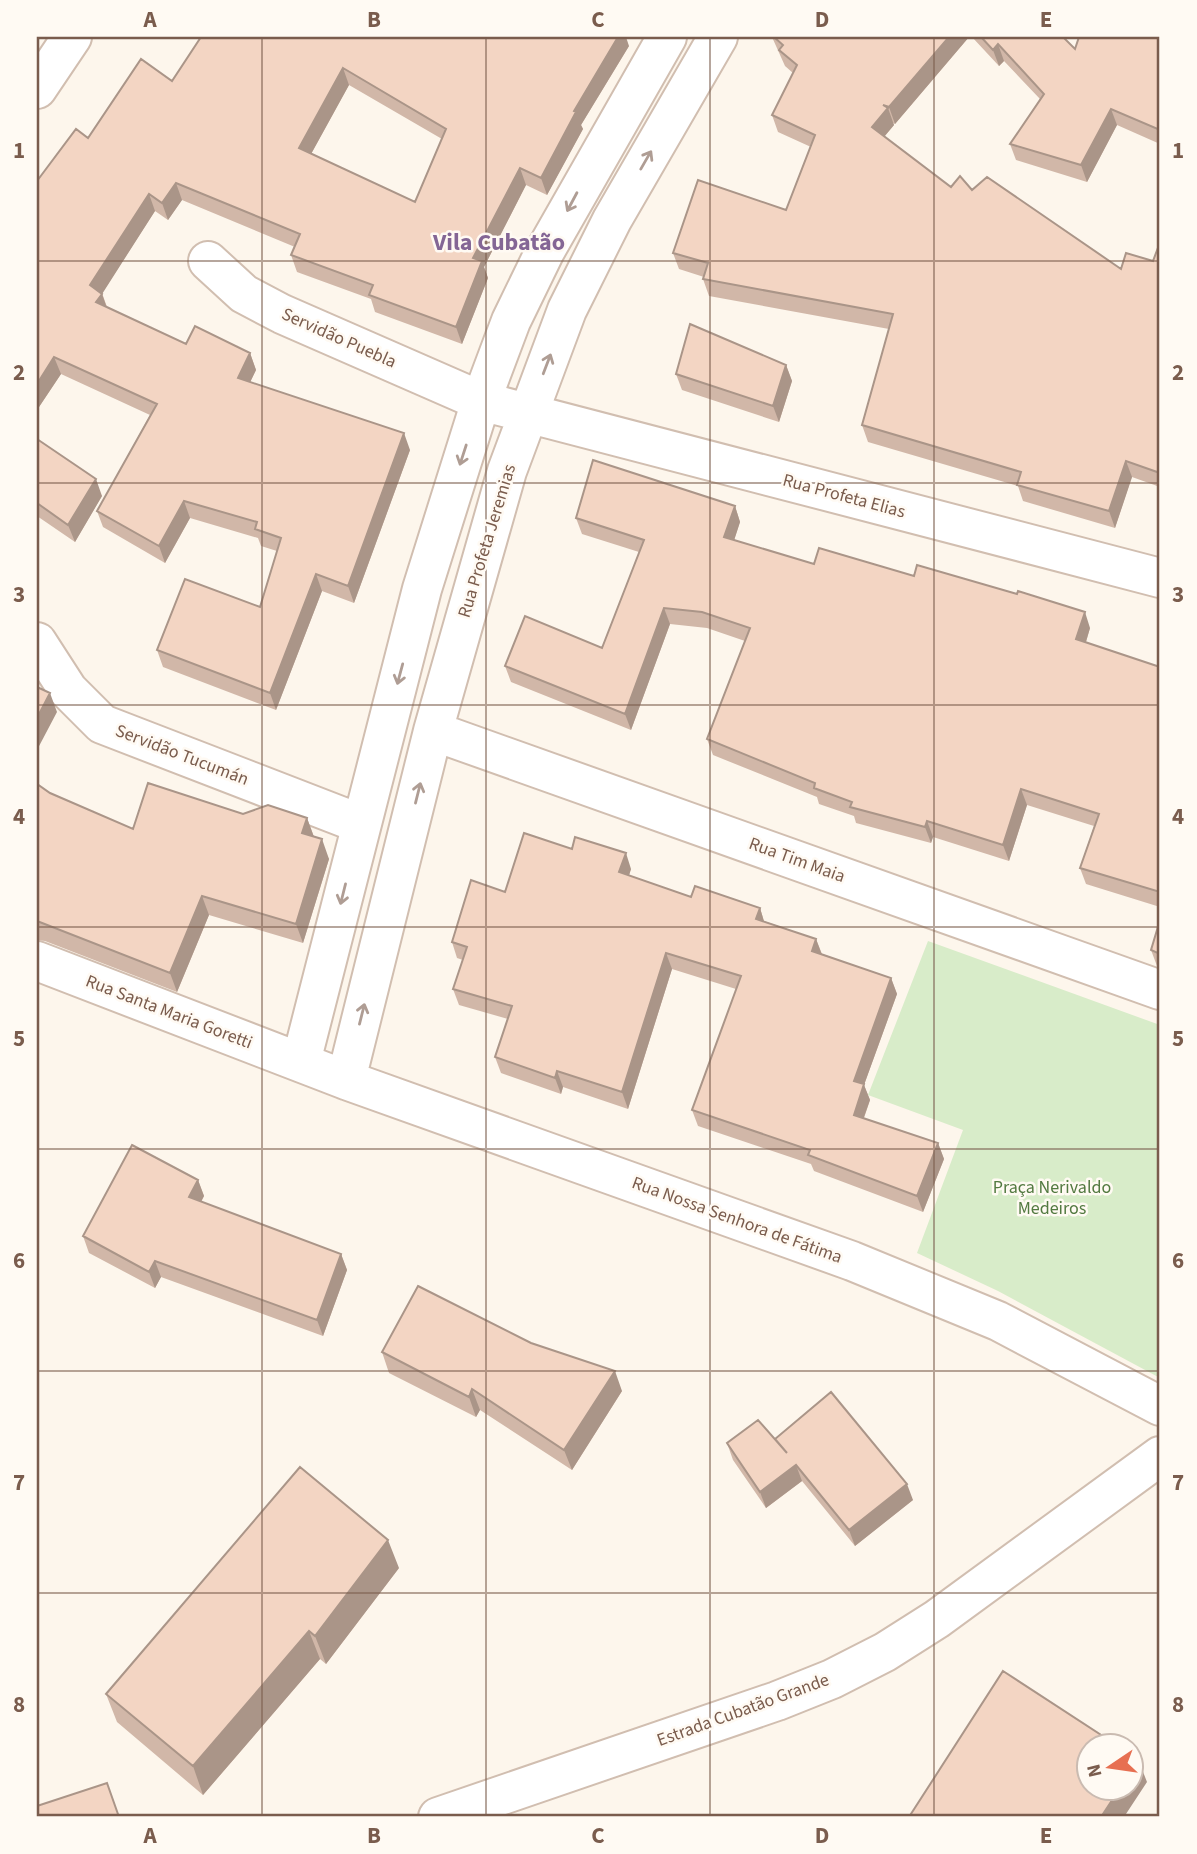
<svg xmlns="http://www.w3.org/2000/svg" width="1197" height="1854" viewBox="0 0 1197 1854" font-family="'Source Sans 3',sans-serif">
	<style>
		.green { fill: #d8ecc9 }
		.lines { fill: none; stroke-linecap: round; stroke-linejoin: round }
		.minor-casing { stroke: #d1beb0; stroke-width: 42 }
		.minor { stroke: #fff; stroke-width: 38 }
		.wall { fill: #d1b7a8; fill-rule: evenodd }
		.shaded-wall { fill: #aa9588 }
		.building { fill: #f3d5c3; stroke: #aa9588; stroke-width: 2; fill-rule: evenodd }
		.oneway { stroke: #af9d94 }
		.grid { fill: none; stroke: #7a5c4d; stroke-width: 2; stroke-opacity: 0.55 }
		.labels { text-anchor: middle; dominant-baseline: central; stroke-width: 5; stroke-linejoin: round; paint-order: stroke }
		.street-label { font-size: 18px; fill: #7a5c4d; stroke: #fffaf3 }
		.park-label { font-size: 18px; fill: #537a41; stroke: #fffaf3 }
		.district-label { font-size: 24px; font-weight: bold; fill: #846695; stroke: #fffaf3 }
		.neatline { fill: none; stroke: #7a5c4d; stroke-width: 2.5 }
		.grid-label { font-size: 23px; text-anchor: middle; font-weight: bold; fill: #7a5c4d }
	</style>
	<rect width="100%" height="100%" fill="#fdf6ec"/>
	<path class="green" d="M928,941L1160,1025V1378L998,1291L917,1253L963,1130L868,1095Z"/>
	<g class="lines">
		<g class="minor-casing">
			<path id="minor" d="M37,89L72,37
				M208,261L244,294L282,314L481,401L1160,578
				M37,642L68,690L102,724L361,824
				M433,731L1160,990
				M37,961L346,1080L852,1261L998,1321L1160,1406
				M301,1062L422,589L481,401L511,321L545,251L667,37
				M346,1080L433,731L507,471L567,310L612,220L718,37
				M438,1817L777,1701L832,1679L885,1652L937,1619L1160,1456"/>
		</g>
		<use href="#minor" class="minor"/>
	</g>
	<path class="wall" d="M772,37H969L895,124L893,123L894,125L884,137L951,187L972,190L1121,269L1153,261L1160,245V487L1132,477L1115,528L1023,501L1018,486L868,442L862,425L889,329L709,296L703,279L704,277L679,269L673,253L786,210L811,147L778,132L772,115L793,73L785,66Z
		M972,37H1063L1075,49L1160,37V144L1117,125L1087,182L1016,160L1010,144L1040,99L1004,61L999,66Z
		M629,46L581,125L583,129L547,195L526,185L484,267L488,278L462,344L375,312L371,299L297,272L291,255L295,247L182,200L168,220L155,211L102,293L107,307L186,344L250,353L256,370L250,382L410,450L354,603L322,591L276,710L163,667L157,650L260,607L277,551L261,546L258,538L190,518L165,563L103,527L97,511L150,415L61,374L37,410V181L88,138L172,81ZM349,85L442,139L415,202L311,154Z
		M786,365L792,381L779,422L682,390L676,374Z
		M37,439L102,496L75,542L37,516Z
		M735,506L740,522L734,540L814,564L1090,628L1086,642L1160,667V907L1086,884L1080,868L1094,826L1027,805L1009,861L933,837L931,843L856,823L854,816L819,804L817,797L713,755L707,739L745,641L707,628L670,624L631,730L511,682L505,666L602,648L639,552L582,534L576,518Z
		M37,784L50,793L133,829L243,814L307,818L314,837L329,859L303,943L209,915L177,992L45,941L37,940Z
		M631,869L629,875L691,897L760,908L764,921L816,939L822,954L891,978L897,994L864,1085L870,1100L864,1118L938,1143L944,1159L923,1212L814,1171L811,1164L698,1126L692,1110L736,989L672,969L628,1109L563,1087L561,1094L501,1073L495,1057L508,1019L459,1005L453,989L463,960L457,958L452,942L505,892Z
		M1160,920V967L1157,966L1151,950Z
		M198,1180L204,1196L201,1202L341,1254L347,1270L323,1336L161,1277L155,1288L89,1253L83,1236Z
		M382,1352L622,1391L572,1470L480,1410L476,1417L389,1373Z
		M776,1441L913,1500L855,1546L802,1481L766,1508L733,1460L727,1443Z
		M399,1568L326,1664L320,1659L203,1795L117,1722L106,1694Z"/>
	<path class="shaded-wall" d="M618,37H626L629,46L581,125L583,129L547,195L541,178L574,111Z
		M949,37H969L895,124L889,107Z
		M998,44L1004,61L999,66L993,50Z
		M343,68L349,85L305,165L299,148Z
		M888,108L894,125L878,144L872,127Z
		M1111,109L1117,125L1087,182L1081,165Z
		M520,168L526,185L484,267L488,278L462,344L456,327L473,258Z
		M176,183L182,200L168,220L162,203Z
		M149,194L155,211L97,302L90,285Z
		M102,294L108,311L96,302Z
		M250,353L256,370L244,395L238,378Z
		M54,357L61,374L37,410V384Z
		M786,365L792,381L779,422L773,406Z
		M404,433L410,450L354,603L348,586Z
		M1126,461L1132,477L1115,528L1109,511Z
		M96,479L102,496L75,542L68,525Z
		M184,501L190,518L165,563L159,546Z
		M735,506L740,522L730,553L724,537Z
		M316,574L322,591L276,710L270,693Z
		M664,608L670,624L631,730L625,714Z
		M1085,612L1090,628L1082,655L1076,639Z
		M50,693L57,712L37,750V718Z
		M1021,789L1027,805L1009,861L1003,845Z
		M307,818L314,837L302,833Z
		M927,821L933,837L931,843L925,827Z
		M322,839L329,859L303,943L296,924Z
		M626,853L631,869L625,888L619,872Z
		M202,896L209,915L177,992L170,973Z
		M760,908L765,925L756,919Z
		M816,939L822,955L812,951Z
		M666,953L672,969L628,1109L622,1092Z
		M891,978L897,994L864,1085L870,1100L859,1131L854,1115V1081Z
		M557,1071L563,1087L561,1094L555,1078Z
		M938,1143L944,1159L923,1212L917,1196Z
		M198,1180L204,1196L195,1213L189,1197Z
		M341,1254L347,1270L323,1336L317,1320Z
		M155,1261L161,1277L155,1288L149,1272Z
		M615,1371L622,1391L572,1470L564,1450Z
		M472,1389L480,1410L476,1417L469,1397Z
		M796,1465L802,1481L766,1508L760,1492Z
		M907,1484L913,1500L855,1546L849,1530Z
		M388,1540L399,1568L326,1664L315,1636Z
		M309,1631L320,1659L203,1795L193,1766Z
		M1138,1759L1147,1782L1124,1817H1101L1120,1788H1130V1771Z"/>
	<path class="building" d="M201,37H618L574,111L576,112L541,178L520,168L473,258L482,261L456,327L369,295L373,285L291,255L300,234L176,183L162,203L149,194L90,285L102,294L96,302L186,344L195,326L250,353L238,378L404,433L348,586L316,574L270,693L157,650L185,579L260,607L281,538L255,529L257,522L184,501L159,546L97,511L157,404L54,357L37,384V181L76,129L88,138L141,59L172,81ZM343,68L446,129L415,202L299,148Z
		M774,37H949L889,107L883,105L888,108L872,127L951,187L960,176L972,190L987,177L1121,269L1126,253L1153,261L1159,245H1160V473L1126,461L1109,511L1017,485L1021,472L862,425L893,314L703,279L708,263L673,253L698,180L786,210L815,135L772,115L797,65L779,50L783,45Z
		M981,37H1063L1075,49L1079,37H1160V130L1111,109L1081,165L1010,144L1044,94L998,44L993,50Z
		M690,324L786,365L773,406L676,374Z
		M37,439L96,479L68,525L37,503Z
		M593,460L735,506L724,537L814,564L819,548L914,576L917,565L1017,594L1018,591L1085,612L1076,639L1160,667V892L1080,868L1099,814L1021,789L1003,845L927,821L925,827L850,807L852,802L814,788L815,783L707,739L750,628L702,612L664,608L625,714L505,666L525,616L602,648L644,540L576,518Z
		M37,687L50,693L37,718Z
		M148,783L243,814L268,805L307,818L302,833L322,839L296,924L202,896L170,973L37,921V784L50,793L133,829Z
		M524,833L572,849L575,837L626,853L619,872L691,897L695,886L760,908L756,919L816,939L812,951L891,978L854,1081L864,1084L854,1115L938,1143L917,1196L808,1155L810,1150L692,1110L741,976L666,953L622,1092L557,1071L555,1078L495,1057L512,1006L453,989L467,947L452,942L471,880L505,892Z
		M1160,920V954L1151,950Z
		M132,1145L198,1180L189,1197L341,1254L317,1320L155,1261L149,1272L83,1236Z
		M418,1286L531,1343L615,1371L564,1450L472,1389L469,1397L382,1352Z
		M831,1392L907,1484L849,1530L796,1465L760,1492L727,1443L758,1420L787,1453L775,1439Z
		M300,1467L388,1540L315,1636L309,1631L193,1766L106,1694Z
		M1003,1671L1118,1746H1088V1788H1120L1101,1817H909Z
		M1130,1754L1138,1759L1130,1771Z
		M107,1783L119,1817H37V1806Z"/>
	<defs><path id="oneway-shaft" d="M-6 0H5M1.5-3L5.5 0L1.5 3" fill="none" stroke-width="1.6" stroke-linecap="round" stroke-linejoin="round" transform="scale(1.75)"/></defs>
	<g class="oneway">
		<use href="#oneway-shaft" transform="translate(646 160) rotate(-60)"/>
		<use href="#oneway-shaft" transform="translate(572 202) rotate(118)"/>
		<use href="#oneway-shaft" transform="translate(547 364) rotate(-69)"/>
		<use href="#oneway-shaft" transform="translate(463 455) rotate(108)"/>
		<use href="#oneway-shaft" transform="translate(400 674) rotate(105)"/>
		<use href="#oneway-shaft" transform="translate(418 793) rotate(-76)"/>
		<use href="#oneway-shaft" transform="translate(343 894) rotate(104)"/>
		<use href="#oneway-shaft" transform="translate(362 1014) rotate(-76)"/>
	</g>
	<path class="grid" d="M262,37V1817M486,37V1817M710,37V1817M934,37V1817M37,261H1160M37,483H1160M37,705H1160M37,927H1160M37,1149H1160M37,1371H1160M37,1593H1160"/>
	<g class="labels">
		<g class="street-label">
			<text transform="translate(339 338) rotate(24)">Servidão Puebla</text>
			<text transform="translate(844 496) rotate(15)">Rua Profeta Elias</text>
			<text transform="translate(487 541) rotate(-73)">Rua Profeta Jeremias</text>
			<text transform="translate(182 755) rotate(21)">Servidão Tucumán</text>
			<text transform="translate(797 860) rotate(20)">Rua Tim Maia</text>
			<text transform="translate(169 1012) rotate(21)">Rua Santa Maria Goretti</text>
			<text transform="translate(737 1220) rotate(20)">Rua Nossa Senhora de Fátima</text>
			<text transform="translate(743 1710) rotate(-20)">Estrada Cubatão Grande</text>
		</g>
		<g class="park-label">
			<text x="1052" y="1187">Praça Nerivaldo<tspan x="1052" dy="21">Medeiros</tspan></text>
		</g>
		<g class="district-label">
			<text x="499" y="242">Vila Cubatão</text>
		</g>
	</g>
	<rect width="1197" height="1854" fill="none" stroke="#fffaf3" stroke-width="77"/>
	<g transform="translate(1110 1767) rotate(257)"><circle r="33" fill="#fffaf3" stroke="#cabbb1" stroke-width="2"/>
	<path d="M0-5L12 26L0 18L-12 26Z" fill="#e76f51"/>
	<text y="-10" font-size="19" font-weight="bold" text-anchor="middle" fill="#7a5c4d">N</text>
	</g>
	<rect x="38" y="38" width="1120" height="1777" class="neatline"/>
	<g class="grid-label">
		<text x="150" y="27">A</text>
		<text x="374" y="27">B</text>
		<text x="598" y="27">C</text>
		<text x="822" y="27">D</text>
		<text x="1046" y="27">E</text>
		<text x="19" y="158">1</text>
		<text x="1178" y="158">1</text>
		<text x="19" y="380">2</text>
		<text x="1178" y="380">2</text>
		<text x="19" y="602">3</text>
		<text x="1178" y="602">3</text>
		<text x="19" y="824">4</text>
		<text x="1178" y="824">4</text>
		<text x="19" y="1046">5</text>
		<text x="1178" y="1046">5</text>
		<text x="19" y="1268">6</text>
		<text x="1178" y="1268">6</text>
		<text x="19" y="1490">7</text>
		<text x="1178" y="1490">7</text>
		<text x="19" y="1712">8</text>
		<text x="1178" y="1712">8</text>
		<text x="150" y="1843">A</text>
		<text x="374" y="1843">B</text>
		<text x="598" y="1843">C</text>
		<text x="822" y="1843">D</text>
		<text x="1046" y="1843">E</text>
	</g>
</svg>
